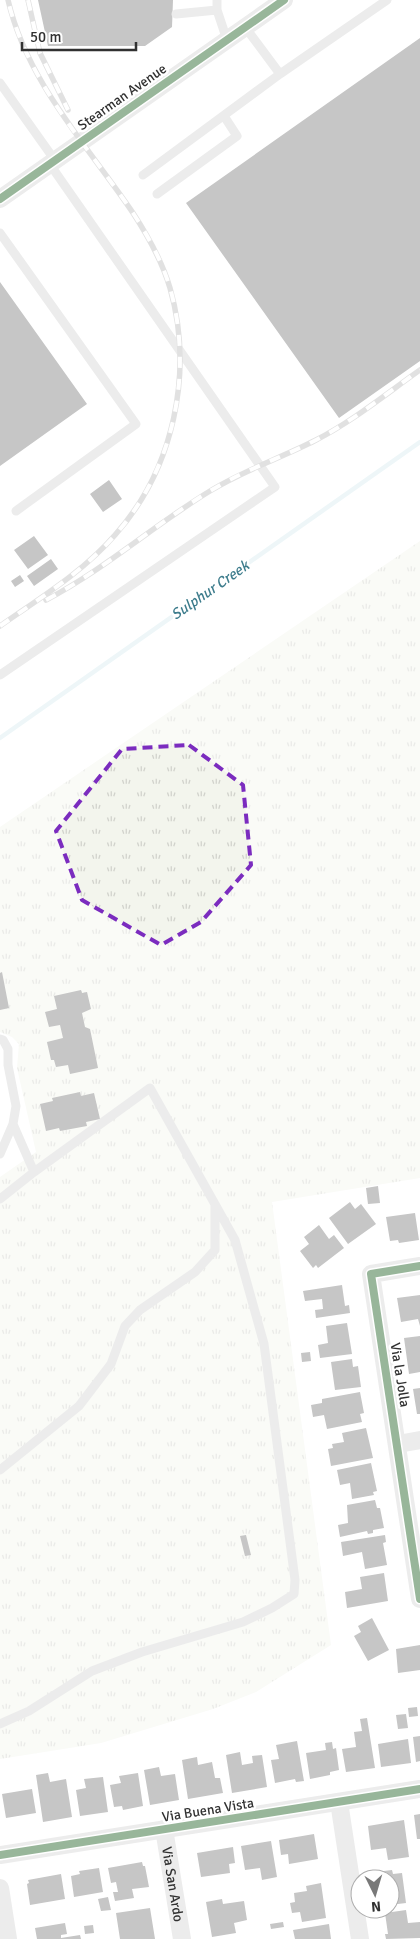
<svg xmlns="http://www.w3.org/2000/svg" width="420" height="1939" viewBox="0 0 420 1939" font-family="Signika,sans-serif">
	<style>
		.grass { fill: url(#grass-tufts) }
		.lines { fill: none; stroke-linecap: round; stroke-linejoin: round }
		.stream { stroke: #d9ecf0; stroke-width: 4.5 }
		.building { fill: #808080 }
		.lane { stroke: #d5d5d5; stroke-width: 9 }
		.street { stroke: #d5d5d5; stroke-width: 18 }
		.rail-casing { stroke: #bdbdbd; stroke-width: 5.5 }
		.rail { stroke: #fff; stroke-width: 4; stroke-dasharray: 11; stroke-linecap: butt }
		.cycleway-casing { stroke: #fff; stroke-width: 11 }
		.cycleway { stroke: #1b5e20; stroke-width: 8 }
		.marked { fill: none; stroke: #7b2cbf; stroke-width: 4; stroke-dasharray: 10 6; stroke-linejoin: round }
		.labels { text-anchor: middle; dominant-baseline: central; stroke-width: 5; stroke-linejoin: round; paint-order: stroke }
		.street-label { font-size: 14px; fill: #313131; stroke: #fff }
		.water-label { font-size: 15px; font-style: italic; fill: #3d7c8c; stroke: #fff }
	</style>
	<defs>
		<pattern id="grass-tufts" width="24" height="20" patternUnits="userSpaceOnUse" patternTransform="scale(1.25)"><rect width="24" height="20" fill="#f3f5ed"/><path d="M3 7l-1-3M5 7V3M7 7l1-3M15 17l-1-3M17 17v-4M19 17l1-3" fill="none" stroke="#d1d2cc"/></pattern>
	</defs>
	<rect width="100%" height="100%" fill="#fff"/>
	<path class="grass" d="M420,541V1178L272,1202L331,1645L256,1692L213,1709L101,1743L0,1759V1177L36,1152L17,1068L19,1044L12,1037L0,1032V827Z"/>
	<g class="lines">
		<path class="stream" d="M0,738L420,442"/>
	</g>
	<path class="building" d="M38,0H173L172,27L145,46H48Z
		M420,38V361L339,418L186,203Z
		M0,282L87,404L0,466Z
		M109,480L122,499L103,512L90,494Z
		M34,536L48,555L28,569L14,550Z
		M51,559L58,569L34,586L27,576Z
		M20,575L24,581L15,587L11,581Z
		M2,972L9,1008L0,1010V973Z
		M81,990L82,993L87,992L91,1009L82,1013L85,1027L90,1029L98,1068L70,1074L68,1065L56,1067L54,1060H51L47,1042L63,1038L60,1025L49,1027L45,1012L57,1009L54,996Z
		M80,1092L81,1096L94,1093L100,1119L86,1122L87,1126L60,1131L59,1128L46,1131L40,1104L53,1101L52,1098Z
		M378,1186L380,1203L368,1204L366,1188Z
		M350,1202L355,1209L361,1204L376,1224L348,1244L329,1218Z
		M415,1213L419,1240L399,1243L398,1240L390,1241L386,1217Z
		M319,1225L329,1239L334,1235L344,1248L318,1268L316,1265L313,1268L300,1251L309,1244L304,1237Z
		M342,1285L345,1306L349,1305L350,1313L316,1318L315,1310L323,1309L322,1299L305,1301L303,1291Z
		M420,1295V1326L418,1319L401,1322L397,1298Z
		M347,1323L352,1354L320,1358L318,1345L328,1343L326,1326Z
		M420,1336V1372L409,1374L404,1338Z
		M310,1352L311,1361L302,1362L301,1353Z
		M352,1359L353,1367L358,1366L361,1387L335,1390L331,1362Z
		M420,1388V1414H417L413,1389Z
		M360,1392L364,1413L360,1414L362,1422L327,1429L324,1415L313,1417L311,1405L322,1403V1399Z
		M366,1428L373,1458L331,1466L328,1449L333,1448L332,1444L344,1442L342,1433Z
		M371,1463L377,1491L373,1492L374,1495L352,1499L350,1483L340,1485L337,1470Z
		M375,1500L377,1508H380L384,1528L373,1530V1533L368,1534L367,1531L340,1537L338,1525L348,1523L347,1505Z
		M246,1535L251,1555L245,1556L240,1536Z
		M385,1535L386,1542L383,1543L387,1565L365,1569L362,1552L343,1556L341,1542Z
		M384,1573L388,1601L347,1608L345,1592L362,1589L360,1577Z
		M372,1618L389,1650L368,1661L354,1636L361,1632L358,1626Z
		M420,1645V1670L398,1673L396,1649Z
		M417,1707L418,1716L409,1717L408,1708Z
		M406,1714L408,1728L398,1729L396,1715Z
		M367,1718L375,1768L346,1772L342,1749L356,1747L354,1732L362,1731L360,1719Z
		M420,1736V1761L416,1762L413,1737Z
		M408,1739L411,1763L381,1767L378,1744Z
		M297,1741L304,1781L296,1782L295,1779L275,1783L271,1760L279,1759L276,1745Z
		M332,1742L333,1749L336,1748L339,1770L330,1772V1775L310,1779L306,1753L326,1750L325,1743Z
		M240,1752L242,1765L253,1763L252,1756L262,1755L267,1787L232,1793L226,1755Z
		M197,1757L198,1765L212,1762L215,1778H220L223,1793L188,1799L182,1760Z
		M159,1767L161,1776L175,1774L179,1800L150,1805L144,1770Z
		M48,1773L50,1782L66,1779L72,1817L43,1822L36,1775Z
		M138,1773L143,1806L123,1810L122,1806L114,1807L110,1785L121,1783L119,1776Z
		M103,1777L108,1812L80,1816L76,1790L86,1788L84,1779Z
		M32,1789L36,1813L6,1818L2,1794Z
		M420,1814V1839H417L414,1815Z
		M404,1820L409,1857L388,1860L386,1848L371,1850L368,1826Z
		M314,1834L318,1859L289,1864L288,1854L281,1855L279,1840Z
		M271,1841L277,1877L262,1880L260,1868L245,1870L241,1846Z
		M233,1847L235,1863L229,1864L230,1873L201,1877L197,1853Z
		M142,1862L143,1866H145L149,1887L132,1889L134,1898L115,1901L113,1892H118L116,1882L111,1883L108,1868Z
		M99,1868L103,1892L74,1897L71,1876L80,1874L79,1871Z
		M392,1870L393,1874L402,1873L406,1903L390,1905V1879H377L376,1872Z
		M61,1874L65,1899L30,1905L27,1884L29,1883L28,1880Z
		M321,1883L326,1918L302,1922L300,1912L292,1913L290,1903L295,1902L294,1893L307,1891L306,1886Z
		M108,1897L111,1910L101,1911L98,1899Z
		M222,1899L223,1904L244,1901L247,1920L234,1923L236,1933L212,1937L206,1902Z
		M150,1908L155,1939H120L116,1913Z
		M406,1910L408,1923L420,1922V1938L386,1939L385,1934H388L385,1913Z
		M283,1922L284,1927L271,1929L270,1924Z
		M65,1923L67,1934L61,1935V1938L80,1935L81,1939H37L35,1928Z
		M329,1924L331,1939H295L293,1930Z
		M93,1925L94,1933L85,1934L84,1926Z"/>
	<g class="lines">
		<path class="lane" d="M217,0V10
			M176,14L217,10L227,40
			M245,27L280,74L387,0
			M0,83L54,159
			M143,175L280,74
			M157,194L237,136L224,116
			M0,233L136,424L16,511
			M0,675L275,487L49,163
			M0,1039L3,1040L8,1049V1065L16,1106L13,1124L0,1154
			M0,1199L34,1172
			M0,1470L79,1406L111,1364L125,1326L140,1310L195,1272L215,1250V1205
			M0,1724L29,1711L92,1671L142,1652L243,1622L272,1608L294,1594L295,1580L264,1344L235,1240L150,1088L34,1172L13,1124"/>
		<g class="street">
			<path d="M0,199L284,0"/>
			<path d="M420,1266L371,1274L420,1599"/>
			<path d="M398,1444L420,1440"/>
			<path d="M339,1802L360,1939"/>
			<path id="s1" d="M164,1829L182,1939"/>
			<path d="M0,1855L420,1789"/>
			<path d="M0,1888L8,1939"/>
		</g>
		<g class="rail-casing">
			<path id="rail" d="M28,0L40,53L68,110
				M46,600C105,569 154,525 210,491C244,470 281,458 316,440C353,421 386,394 420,370
				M0,626C40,598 83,572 115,535C174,469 194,372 170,288C162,261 148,236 133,213C87,145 27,82 8,0"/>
		</g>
		<use href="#rail" class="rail"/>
		<g class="cycleway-casing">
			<path id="cycleway" d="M0,199L284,0
				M420,1266L371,1274L420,1599
				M0,1855L420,1789"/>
		</g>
		<use href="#cycleway" class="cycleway"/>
	</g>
	<path d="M0 0H420V1939H0ZM189,745L243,785L251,865L201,922L161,945L82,900L56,831L122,749Z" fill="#fff" fill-opacity=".55" fill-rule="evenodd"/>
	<path class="marked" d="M189,745L243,785L251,865L201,922L161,945L82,900L56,831L122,749Z"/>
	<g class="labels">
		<g class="street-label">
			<text transform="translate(122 97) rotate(-35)">Stearman Avenue</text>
			<text transform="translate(400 1375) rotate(81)">Via la Jolla</text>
			<text transform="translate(208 1810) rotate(-9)">Via Buena Vista</text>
			<text stroke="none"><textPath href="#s1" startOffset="56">Via San Ardo</textPath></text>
		</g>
		<g class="water-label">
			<text transform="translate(210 590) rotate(-35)">Sulphur Creek</text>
		</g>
	</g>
	<g transform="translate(375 1894) rotate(175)"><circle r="24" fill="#ffffff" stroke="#adadad"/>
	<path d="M0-4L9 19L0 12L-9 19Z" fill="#797979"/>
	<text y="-8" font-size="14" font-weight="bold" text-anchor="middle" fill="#313131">N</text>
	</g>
	<path d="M22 42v8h114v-8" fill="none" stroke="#313131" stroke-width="2.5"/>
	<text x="30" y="42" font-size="15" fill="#313131" stroke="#ffffff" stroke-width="4" paint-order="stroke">50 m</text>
</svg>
